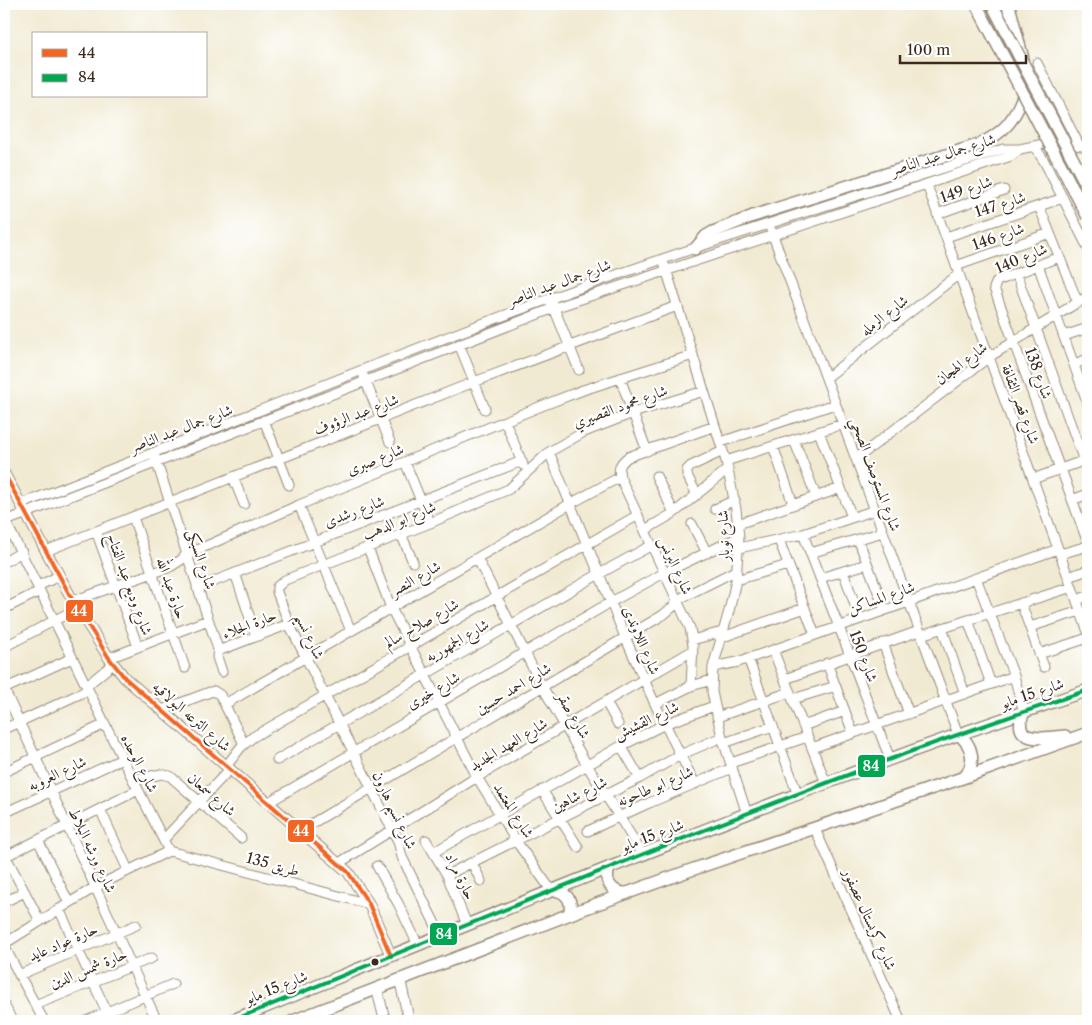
<svg xmlns="http://www.w3.org/2000/svg" width="1092" height="1025" viewBox="0 0 1092 1025" font-family="'Libre Caslon Text',Amiri,serif">
	<style>
		.lines { fill: none; stroke-linecap: round; stroke-linejoin: round }
		.minor-casing { stroke: #968a78; stroke-width: 11 }
		.tertiary-casing { stroke: #968a78; stroke-width: 12 }
		.secondary-casing { stroke: #968a78; stroke-width: 14 }
		.primary-casing { stroke: #968a78; stroke-width: 15 }
		.minor { stroke: #fff; stroke-width: 9 }
		.tertiary { stroke: #fff; stroke-width: 10 }
		.secondary { stroke: #fff; stroke-width: 11 }
		.primary { stroke: #fff; stroke-width: 12 }
		.secondary-bridge-casing { stroke: #968a78; stroke-width: 14; stroke-linecap: butt }
		.secondary-bridge { stroke: #fff; stroke-width: 11 }
		.bus-1-casing { stroke: #fff; stroke-width: 8 }
		.bus-2-casing { stroke: #fff; stroke-width: 8 }
		.bus-1 { stroke: #f26522; stroke-width: 4 }
		.bus-2 { stroke: #00a651; stroke-width: 4 }
		.bus-dot { fill: #3b2a1e; stroke: #fff; stroke-width: 2 }
		.labels { text-anchor: middle; dominant-baseline: central; stroke-width: 4.5; stroke-linejoin: round; paint-order: stroke }
		.street-label { font-size: 15px; fill: #3b2a1e; stroke: #fff }
		.line-badge { stroke: #fff; stroke-width: 2 }
		.badge-label { font-size: 14px; text-anchor: middle; font-weight: bold; fill: #fff }
	</style>
	<rect width="100%" height="100%" fill="#fff"/>
	<filter id="ink" filterUnits="userSpaceOnUse"><feTurbulence type="fractalNoise" baseFrequency=".02" numOctaves="2"/><feDisplacementMap in="SourceGraphic" scale="10" xChannelSelector="R" yChannelSelector="G"/><feConvolveMatrix kernelMatrix="1 2 1 2 8 2 1 2 1" color-interpolation-filters="sRGB"/></filter>
	<filter id="wash" filterUnits="userSpaceOnUse"><feTurbulence type="fractalNoise" baseFrequency=".0096" numOctaves="4" result="noise"/><feDisplacementMap in="SourceGraphic" scale="20" xChannelSelector="R" yChannelSelector="G"/><feGaussianBlur stdDeviation="1.12" result="paint"/><feColorMatrix in="noise" values="0 0 0 0 0 0 0 0 0 0 0 0 0 0 0 0 0 1.4 0 .05"/><feComposite in="paint" operator="in"/></filter>
	<g filter="url(#wash)">
		<rect width="100%" height="100%" fill="#f1ead2"/>
	</g>
	<g filter="url(#ink)">
		<g class="lines">
			<g class="minor-casing">
				<path id="minor" d="M1037,63L1079,145
					M1032,146L1037,150L1044,161L1088,248
					M927,185L1088,632
					M1039,206L1078,303
					M937,214L1004,190
					M771,230L958,734
					M946,237L1063,198
					M1059,257L997,281L994,288L1060,469
					M1038,265L1088,404
					M665,266L726,461L736,509L739,537L736,580L729,611L713,667L712,692L722,737L747,814
					M956,266L1050,233
					M1016,273L1084,461
					M552,303L579,370
					M1064,336L1088,328
					M459,344L485,409
					M1074,364L1088,359
					M364,377L390,442
					M620,378L647,451
					M826,378L959,274
					M264,420L289,485
					M505,421L523,465
					M819,432L852,517
					M794,440L816,496
					M721,442L835,404
					M773,446L793,504
					M549,452L625,637L655,704L695,784
					M155,457L218,649L217,657L222,672
					M856,459L989,357L1088,296
					M726,461L843,424
					M405,462L430,523
					M1061,469L1088,543
					M656,476L674,513
					M233,477L244,504
					M1033,479L1088,459
					M697,495L687,475V470L691,466L723,451
					M1072,500L1088,494
					M21,504C198,437 372,363 549,299C699,244 851,198 1003,149H1020L1048,143H1064L1088,147
					M299,505L351,631
					M715,509L735,500
					M133,517L185,668
					M4,518L105,724L169,851
					M6,521L554,308L1011,156L1020,149
					M692,524L707,553
					M738,524L841,488
					M645,530L674,513L728,469
					M96,531L138,647
					M401,534L413,562
					M803,534L890,759
					M858,539L885,610
					M779,540L815,635
					M368,548L391,608L477,777L516,841L551,890
					M739,548L803,534L875,510
					M46,551L474,382L677,306
					M810,553L883,532
					M1060,554L1088,546
					M477,558L542,686L587,765L643,855
					M4,562L22,552
					M843,571L860,619
					M235,573L256,636
					M1068,577L1088,570
					M820,578L867,564
					M976,578L1014,676L1024,712
					M736,580L788,565
					M38,586L59,576
					M197,588L522,461
					M1077,600L1088,596
					M73,601L170,567L181,560L186,555L299,505L544,405L583,390L693,355
					M1021,603L1044,667
					M4,609L40,591
					M968,620L991,684
					M1030,627L1080,611
					M942,628L965,694
					M921,635L1072,587
					M720,638L805,608
					M692,640L722,632
					M883,643L909,714
					M4,647L78,608
					M773,650L826,783
					M218,651L289,624
					M1039,654L1088,638
					M109,658L208,620
					M748,658L798,795
					M827,663L853,733
					M713,667L738,662L773,650L1058,549
					M785,679L919,631
					M86,686L113,664
					M691,686L693,645L690,628L620,477C618,468 620,463 628,457L715,426
					M4,689L157,1021
					M4,689L72,658
					M793,699L836,686
					M606,702L618,724
					M225,704L570,504L620,477
					M655,704L691,686L712,680
					M162,710L210,692L214,691L220,695L244,744
					M717,717L790,692
					M803,726L845,711
					M4,729L88,690
					M724,743L773,726
					M621,746L640,778
					M812,748L1014,676
					M277,760L599,574L652,545
					M731,763L807,737
					M227,765L241,747L253,737L638,515
					M4,772L105,724
					M133,780L161,774L170,776L241,838
					M542,790L578,847
					M269,802L611,602L664,573L739,537
					M100,809L128,870
					M4,813L122,759
					M815,829L901,1021
					M301,830L663,615L674,606L677,600L737,570
					M588,831L649,803L732,768
					M164,839L230,769
					M38,840L69,903
					M426,840L447,875L467,925
					M169,851L369,904
					M434,852L621,746L665,724L714,706
					M4,853L40,921
					M4,857L138,790
					M339,863L477,777L692,651
					M472,863L481,881
					M377,866L399,905L418,945
					M447,875L640,778L680,755L722,737
					M4,902L25,892
					M59,909L111,1021
					M441,936L402,857L398,841L289,624L277,592V587L285,580L430,523L509,489L549,452L584,432L633,413L704,391
					M4,944L95,887L169,851
					M4,946L44,1021
					M19,975L136,925
					M4,1004L12,1021
					M35,1005L152,958
					M86,1021L173,984"/>
			</g>
			<g class="tertiary-casing">
				<path id="tertiary" d="M4,473L73,601L109,658L125,678L348,872L369,904L391,956
					M400,980L409,1021
					M377,989L385,1021"/>
			</g>
			<g class="secondary-casing">
				<path id="secondary" d="M695,249L706,236L713,232L753,216L978,145C1004,133 1015,120 1024,93
					M1024,712C1009,745 1046,738 1065,736
					M958,734C973,745 976,762 965,777
					M610,867C603,880 611,893 626,893
					M551,890C565,890 574,900 569,914
					M231,1021C450,932 667,842 888,760C954,735 1021,713 1088,690
					M293,1021L583,909L691,870L965,777L1088,733"/>
			</g>
			<g class="primary-casing">
				<path id="primary" d="M1008,4L1022,57"/>
			</g>
			<use href="#minor" class="minor"/>
			<use href="#tertiary" class="tertiary"/>
			<use href="#secondary" class="secondary"/>
			<use href="#primary" class="primary"/>
			<g class="secondary-bridge-casing">
				<path id="secondary-bridge" d="M976,4L1088,217
					M992,4L1088,188"/>
			</g>
			<use href="#secondary-bridge" class="secondary-bridge"/>
			<g class="bus-1-casing">
				<path id="bus-1" d="M4,473L73,601L109,658L125,678L348,872L369,904L391,956"/>
			</g>
			<g class="bus-2-casing">
				<path id="bus-2" d="M231,1021C450,932 667,842 888,760C954,735 1021,713 1088,690"/>
			</g>
			<use href="#bus-1" class="bus-1"/>
			<use href="#bus-2" class="bus-2"/>
		</g>
	</g>
	<circle class="bus-dot" cx="375" cy="962" r="4.5"/>
	<g class="labels">
		<g class="street-label">
			<text transform="translate(943 154) rotate(-17)">شارع جمال عبد الناصر</text>
			<text transform="translate(966 189) rotate(-19)">شارع 149</text>
			<text transform="translate(1000 204) rotate(-18)">شارع 147</text>
			<text transform="translate(998 236) rotate(-20)">شارع 146</text>
			<text transform="translate(1021 258) rotate(-23)">شارع 140</text>
			<text transform="translate(559 282) rotate(-20)">شارع جمال عبد الناصر</text>
			<text transform="translate(884 315) rotate(-38)">شارع الرمله</text>
			<text transform="translate(961 363) rotate(-37)">شارع الهجان</text>
			<text transform="translate(1039 373) rotate(70)">شارع 138</text>
			<text transform="translate(1021 404) rotate(70)">شارع قصر الثقافة</text>
			<text transform="translate(620 406) rotate(-20)">شارع محمود القصيري</text>
			<text transform="translate(356 414) rotate(-21)">شارع عبد الرؤوف</text>
			<text transform="translate(181 428) rotate(-21)">شارع جمال عبد الناصر</text>
			<text transform="translate(375 459) rotate(-22)">شارع صبرى</text>
			<text transform="translate(876 474) rotate(70)">شارع المستوصف الصحي</text>
			<text transform="translate(354 511) rotate(-21)">شارع رشدى</text>
			<text transform="translate(399 520) rotate(-22)">شارع ابو الدهب</text>
			<text transform="translate(723 536) rotate(-92)">شارع نوبار</text>
			<text transform="translate(202 559) rotate(72)">شارع السبكى</text>
			<text transform="translate(676 565) rotate(66)">شارع البرنس</text>
			<text transform="translate(415 578) rotate(-30)">شارع النصر</text>
			<text transform="translate(130 584) rotate(70)">شارع وديع عبد الفتاح</text>
			<text transform="translate(172 588) rotate(71)">حارة عبد الله</text>
			<text transform="translate(881 597) rotate(-19)">شارع المساكن</text>
			<text transform="translate(421 623) rotate(-30)">شارع صلاح سالم</text>
			<text transform="translate(249 624) rotate(-21)">حارة الجلاء</text>
			<text transform="translate(310 636) rotate(65)">شارع نسيم</text>
			<text transform="translate(457 640) rotate(-30)">شارع الجمهوريه</text>
			<text transform="translate(642 640) rotate(67)">شارع اللاوندى</text>
			<text transform="translate(864 656) rotate(69)">شارع 150</text>
			<text transform="translate(513 688) rotate(-31)">شارع احمد حسين</text>
			<text transform="translate(433 690) rotate(-30)">شارع خيرى</text>
			<text transform="translate(1032 693) rotate(-19)">شارع 15 مايو</text>
			<text transform="translate(574 715) rotate(60)">شارع صقر</text>
			<text transform="translate(192 716) rotate(41)">شارع الترعه البولاقيه</text>
			<text transform="translate(646 720) rotate(-25)">شارع القشيش</text>
			<text transform="translate(508 744) rotate(-31)">شارع العهد الجديد</text>
			<text transform="translate(140 763) rotate(63)">شارع الوحده</text>
			<text transform="translate(57 773) rotate(-25)">شارع العروبه</text>
			<text transform="translate(655 786) rotate(-23)">شارع ابو طاحونه</text>
			<text transform="translate(212 794) rotate(41)">شارع سمعان</text>
			<text transform="translate(579 794) rotate(-27)">شارع شاهين</text>
			<text transform="translate(395 810) rotate(65)">شارع نسيم هارون</text>
			<text transform="translate(514 810) rotate(58)">شارع المعتمد</text>
			<text transform="translate(652 835) rotate(-21)">شارع 15 مايو</text>
			<text transform="translate(93 850) rotate(65)">شارع ورشه البلاط</text>
			<text transform="translate(273 864) rotate(15)">طريق 135</text>
			<text transform="translate(461 876) rotate(64)">حارة مراد</text>
			<text transform="translate(870 919) rotate(66)">شارع كريستال عصفور</text>
			<text transform="translate(63 942) rotate(-23)">حارة عواد عايد</text>
			<text transform="translate(88 968) rotate(-22)">حارة شمس الدين</text>
			<text transform="translate(276 987) rotate(-22)">شارع 15 مايو</text>
		</g>
	</g>
	<g class="line-badge">
		<rect x="65" y="599" width="29" height="24" rx="5" fill="#f26522"/>
		<rect x="857" y="754" width="29" height="24" rx="5" fill="#00a651"/>
		<rect x="287" y="819" width="28" height="24" rx="5" fill="#f26522"/>
		<rect x="429" y="922" width="29" height="24" rx="5" fill="#00a651"/>
	</g>
	<g class="badge-label">
		<text x="79" y="616">44</text>
		<text x="871" y="771">84</text>
		<text x="301" y="836">44</text>
		<text x="444" y="939">84</text>
	</g>
	<rect width="1092" height="1025" fill="none" stroke="#fff" stroke-width="20"/>
	<rect x="32" y="32" width="175" height="65" fill="#ffffff" stroke="#b1aaa5"/>
	<rect x="42" y="49" width="25" height="8" fill="#f26522" stroke="#b1aaa5"/>
	<text x="78" y="58" font-size="15" fill="#3b2a1e">44</text>
	<rect x="42" y="74" width="25" height="8" fill="#00a651" stroke="#b1aaa5"/>
	<text x="78" y="82" font-size="15" fill="#3b2a1e">84</text>
	<path d="M900 55v8h126v-8" fill="none" stroke="#3b2a1e" stroke-width="2.5"/>
	<text x="907" y="55" font-size="15" fill="#3b2a1e" stroke="#ffffff" stroke-width="4" paint-order="stroke">100 m</text>
</svg>
